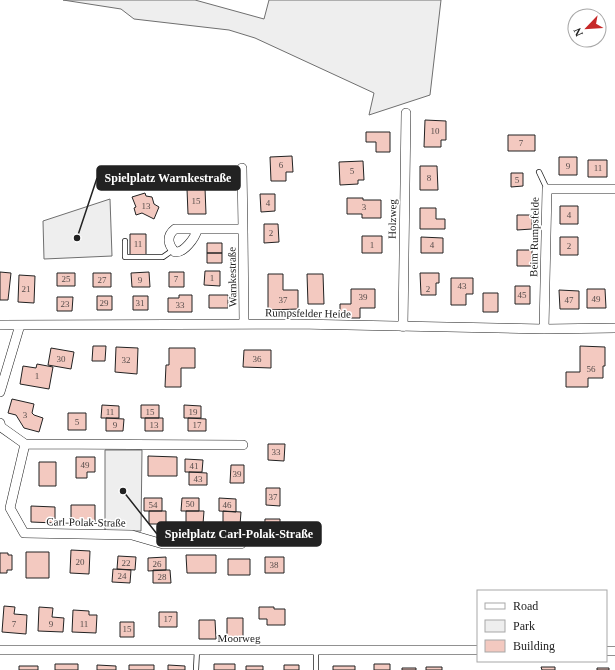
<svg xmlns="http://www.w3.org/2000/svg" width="615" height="670" viewBox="0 0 615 670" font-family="'Times New Roman',serif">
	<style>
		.green { fill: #eee; stroke: #6f6f6f }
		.building { fill: #f3c9c0; stroke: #222 }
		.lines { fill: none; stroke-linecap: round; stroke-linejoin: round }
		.lane-casing { stroke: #222; stroke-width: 6 }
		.street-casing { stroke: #222; stroke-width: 10 }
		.lane { stroke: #fff; stroke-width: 4.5 }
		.street { stroke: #fff; stroke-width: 9 }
		.labels { text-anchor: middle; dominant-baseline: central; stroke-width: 3; stroke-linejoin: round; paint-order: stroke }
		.number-label { font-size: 9px; fill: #564c4a }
		.street-label { font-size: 11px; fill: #222; stroke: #fff }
		.leader { fill: none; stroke: #222; stroke-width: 1.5 }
		.callout-dot { fill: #222; stroke: #fff; stroke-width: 1.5 }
		.callout { fill: #222; stroke: #222; stroke-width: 1.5 }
		.callout-label { font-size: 12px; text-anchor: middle; font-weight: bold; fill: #fff }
	</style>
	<rect width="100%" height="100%" fill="#fff"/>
	<path class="green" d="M63,0H195L264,19L269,0H441L430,95L369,115L374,93L255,38L229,30L134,19L121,9Z
		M110,199L112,256L44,259L43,221Z
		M105,450H142L141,531H105Z"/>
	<path class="building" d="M425,120L446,121V140H441V147H424Z
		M366,132H390V152H376V142H366Z
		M508,135H535V151H508Z
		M292,156L293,172H286V181H271L270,157Z
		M559,157H577V175H559Z
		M588,160H607V177H588Z
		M363,161L364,180H358V184L340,185L339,162Z
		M420,166H437L438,190H420Z
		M511,173H523V186L511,187Z
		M205,188L206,214H188L187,189Z
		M145,193L146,196L152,197L154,204L159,207L154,219L142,213L136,215L134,208L136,207L132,197Z
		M260,194H275V211L261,212Z
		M347,198H363V200H381V218H362V214H347Z
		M560,206H578V224H560Z
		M420,208H436V219H445V229H420Z
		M517,215H532V229L517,230Z
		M264,224H278L279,242L264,243Z
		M130,234H146V255H130Z
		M362,236H382V253H362Z
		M421,237L443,238V253H421Z
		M560,237H578V255H560Z
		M207,243H222V253H207Z
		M517,250H532V266H517Z
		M207,253H222V263H207Z
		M205,271H220V286L204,285Z
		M0,272L11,273L8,300H0Z
		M149,272L150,287H132L131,273Z
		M169,272H184V287H169Z
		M57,273H75V286H57Z
		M93,273H111V287H93Z
		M420,273H439V283H436V295H421Z
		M268,274H283V290H298V309L268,310Z
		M307,274H323L324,304H308Z
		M19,275L35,276L34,303L18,302Z
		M451,278H473V294H466V305H451Z
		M515,286H530V304H515Z
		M351,289H375V308H360V318H340V304H351Z
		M587,289H605L606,308H587Z
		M559,290L579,291V309H560Z
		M483,293H498V312H483Z
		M179,295H192V312H168V298H179Z
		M209,295H228V308H209Z
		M97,296H112V310H97Z
		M133,296H148V310H133Z
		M57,297H73L72,311H57Z
		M93,346H106L105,361H92Z
		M580,346L605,347V366H603V378H588V387H566V372H580Z
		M116,347L138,348L137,374L115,372Z
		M51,348L74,352L71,369L48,365Z
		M169,348H195V368H181V387H165L166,365H169Z
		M244,350H271V368L243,367Z
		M37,364L53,367L49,389L20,384L23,366L36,368Z
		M12,399L34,404L32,413L34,415L43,418L39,432L24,428L16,415L8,413Z
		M102,405L119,406V418H101Z
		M141,405H159V418H141Z
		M184,405L201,406V418H184Z
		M68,413H86V430H68Z
		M106,418L124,419L123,431H106Z
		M145,418H163V431H145Z
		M188,418L206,419V431H188Z
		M268,444H285L284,461L268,460Z
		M148,456L177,457V476H148Z
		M76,457H95V472H87V478H76Z
		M185,459L203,460L202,472H185Z
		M39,462H56V486H39Z
		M231,465H244V483H230Z
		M189,472L207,473V485H189Z
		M266,488H280V506L266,505Z
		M144,498H162V511H144Z
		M182,498H199V511H181Z
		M219,498L236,499V512L219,511Z
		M71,505H95V525L71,524Z
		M31,506L55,507V523L31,522Z
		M149,511H166V524H149Z
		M186,511H204L203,524H186Z
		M223,511L241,512L240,525L223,524Z
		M265,519H280V544H264Z
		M71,550L90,551L89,574L70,573Z
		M26,552H49V578H26Z
		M0,553H8V555H12V570H7V573H0Z
		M186,555H216V573H187Z
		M118,556L136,557L135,570L117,569Z
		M166,557V570L148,571V558Z
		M265,557H284V573H265Z
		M228,559H250V575H228Z
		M113,569L131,570L130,583L112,582Z
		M153,570H170L171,583H153Z
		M4,606L15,607L14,614L27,615L26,634L2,632Z
		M39,607L53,608L52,617L64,618L63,632L38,631Z
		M259,607H274V609H285V625H267V619H259Z
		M73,610L89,611V615H97L96,633L72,632Z
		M159,612H177V627H159Z
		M227,618H243V639H227Z
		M199,620H215L216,639H199Z
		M120,622H134V637H120Z
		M55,664H78V670H55Z
		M214,664H235V670H214Z
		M374,664H390V670H374Z
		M97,665L116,666V670H97Z
		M129,665H154V670H129Z
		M168,665L185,666V670H168Z
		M284,665H299V670H284Z
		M19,666H38V670H19Z
		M246,666H263V670H246Z
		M333,666H355V670H333Z
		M426,667H442V670H426Z
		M541,667H555V670H542Z
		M402,668H416V670H402Z
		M597,668H609V670H597Z"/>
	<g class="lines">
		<g class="lane-casing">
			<path id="lane" d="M539,172L547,189
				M125,241V257H163L173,250
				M196,670L197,650
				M316,670V650"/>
		</g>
		<g class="street-casing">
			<path id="street" d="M242,168L243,229
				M197,230C195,238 184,253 175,252C168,245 166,236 175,229H243L244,324
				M0,325L297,324L544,329L615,328
				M403,327L406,113
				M544,329L547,189H615
				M0,392L20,325
				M0,423L1,427L25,444L243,445
				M25,444L10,508L24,533L132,535L163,544H241
				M0,650H478
				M606,651H615"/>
		</g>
		<use href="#lane" class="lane"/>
		<use href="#street" class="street"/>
	</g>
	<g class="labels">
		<g class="number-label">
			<text x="435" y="131">10</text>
			<text x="521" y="143">7</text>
			<text x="281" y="165">6</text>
			<text x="568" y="166">9</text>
			<text x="598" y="168">11</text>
			<text x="352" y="171">5</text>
			<text x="429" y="178">8</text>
			<text x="517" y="180">5</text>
			<text x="196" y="201">15</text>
			<text x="268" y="203">4</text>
			<text x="146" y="206">13</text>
			<text x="364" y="207">3</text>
			<text x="569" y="215">4</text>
			<text x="271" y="233">2</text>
			<text x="138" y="244">11</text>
			<text x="372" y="245">1</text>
			<text x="432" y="245">4</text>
			<text x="569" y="246">2</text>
			<text x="212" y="278">1</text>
			<text x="66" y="279">25</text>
			<text x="176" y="279">7</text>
			<text x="102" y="280">27</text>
			<text x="140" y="280">9</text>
			<text x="462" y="286">43</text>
			<text x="26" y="289">21</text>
			<text x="428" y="289">2</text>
			<text x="522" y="295">45</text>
			<text x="363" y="297">39</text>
			<text x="596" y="299">49</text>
			<text x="283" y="300">37</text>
			<text x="569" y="300">47</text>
			<text x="104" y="303">29</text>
			<text x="140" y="303">31</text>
			<text x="65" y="304">23</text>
			<text x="180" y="305">33</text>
			<text x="61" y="359">30</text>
			<text x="257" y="359">36</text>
			<text x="126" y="360">32</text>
			<text x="591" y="369">56</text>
			<text x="37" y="376">1</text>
			<text x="110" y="412">11</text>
			<text x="150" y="412">15</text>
			<text x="193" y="412">19</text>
			<text x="25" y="415">3</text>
			<text x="77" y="422">5</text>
			<text x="115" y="425">9</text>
			<text x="154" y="425">13</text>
			<text x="197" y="425">17</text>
			<text x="276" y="452">33</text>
			<text x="85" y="465">49</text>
			<text x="194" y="466">41</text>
			<text x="237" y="474">39</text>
			<text x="198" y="479">43</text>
			<text x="273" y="497">37</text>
			<text x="190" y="504">50</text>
			<text x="153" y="505">54</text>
			<text x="227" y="505">46</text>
			<text x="80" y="562">20</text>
			<text x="126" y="563">22</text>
			<text x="157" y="564">26</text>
			<text x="274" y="565">38</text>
			<text x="122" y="576">24</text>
			<text x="162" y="577">28</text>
			<text x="168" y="619">17</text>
			<text x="14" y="624">7</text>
			<text x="51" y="624">9</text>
			<text x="84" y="624">11</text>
			<text x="127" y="629">15</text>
		</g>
		<g class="street-label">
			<text transform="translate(392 219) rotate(-89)">Holzweg</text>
			<text transform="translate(534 237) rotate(-89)">Beim Rumpsfelde</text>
			<text transform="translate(232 277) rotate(-91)">Warnkestraße</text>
			<text transform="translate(308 313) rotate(1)">Rumpsfelder Heide</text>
			<text transform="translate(86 522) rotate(1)">Carl-Polak-Straße</text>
			<text x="239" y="638">Moorweg</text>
		</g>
	</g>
	<path class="leader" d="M77 238L97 178M123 491L157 534"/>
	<g class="callout-dot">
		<circle cx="77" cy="238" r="4"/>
		<circle cx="123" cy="491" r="4"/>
	</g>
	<g class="callout">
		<rect x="97" y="166" width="143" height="24" rx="4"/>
		<rect x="157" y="522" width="164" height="24" rx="4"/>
	</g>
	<g class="callout-label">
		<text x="168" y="182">Spielplatz Warnkestraße</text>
		<text x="239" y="538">Spielplatz Carl-Polak-Straße</text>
	</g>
	<rect x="477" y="590" width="130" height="72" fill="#ffffff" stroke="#a7a7a7"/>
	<rect x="485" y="603" width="20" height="6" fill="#ffffff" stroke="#a7a7a7"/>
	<text x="513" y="610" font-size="12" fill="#222222">Road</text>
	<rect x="485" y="620" width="20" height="12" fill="#eeeeee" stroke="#a7a7a7"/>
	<text x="513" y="630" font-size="12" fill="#222222">Park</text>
	<rect x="485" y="640" width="20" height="12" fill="#f3c9c0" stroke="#a7a7a7"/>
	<text x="513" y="650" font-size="12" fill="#222222">Building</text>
	<g transform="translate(587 28) rotate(245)"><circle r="19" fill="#ffffff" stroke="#a7a7a7"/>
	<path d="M0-3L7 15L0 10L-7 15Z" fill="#c62828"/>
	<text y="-6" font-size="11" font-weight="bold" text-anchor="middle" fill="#222222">N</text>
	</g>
</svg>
